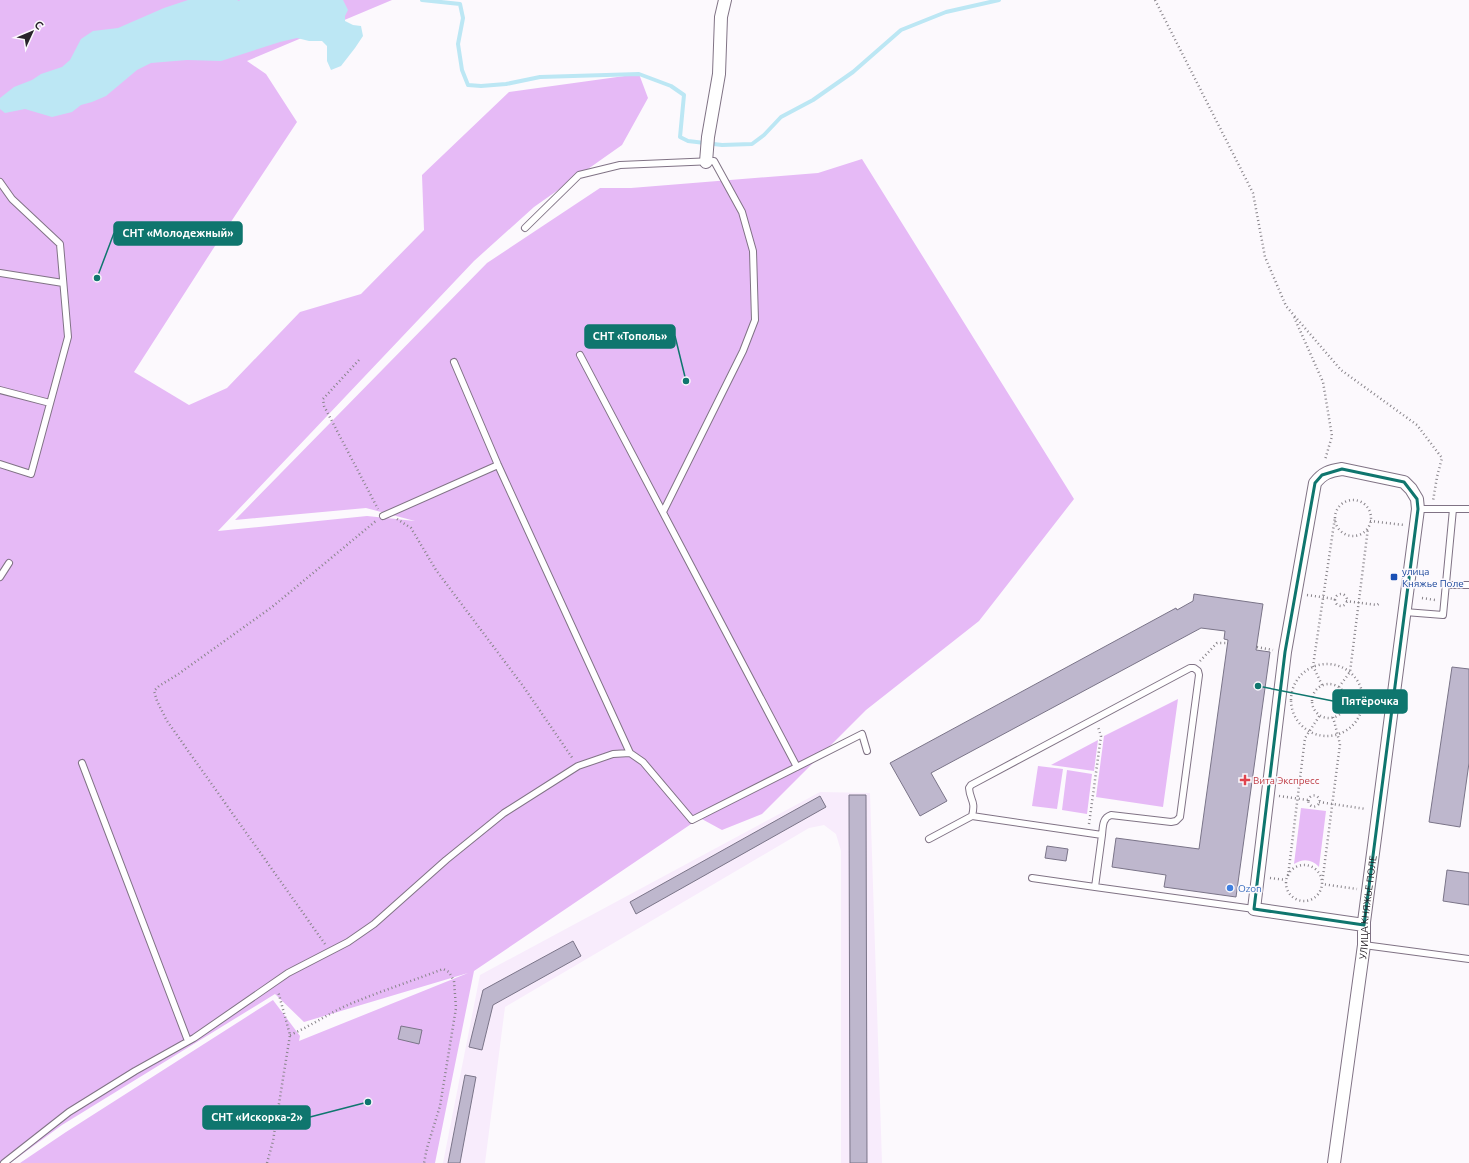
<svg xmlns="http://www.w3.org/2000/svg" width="1469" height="1163" viewBox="0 0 1469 1163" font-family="Ubuntu,sans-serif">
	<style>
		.built { fill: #f8ecfc }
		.green { fill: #e6baf6 }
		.water { fill: #bce7f4 }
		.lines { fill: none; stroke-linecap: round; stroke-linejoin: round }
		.stream { stroke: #bce7f4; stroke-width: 4 }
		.building { fill: #beb7cd; stroke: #7a7488 }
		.lane-casing { stroke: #807385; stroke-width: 8 }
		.street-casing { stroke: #807385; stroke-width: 14 }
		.path { stroke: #88848a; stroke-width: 2.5; stroke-dasharray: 1 3; stroke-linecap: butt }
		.lane { stroke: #fff; stroke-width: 6 }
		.street { stroke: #fff; stroke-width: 12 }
		.marked { fill: none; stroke: #0f766e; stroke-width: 3; stroke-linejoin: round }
		.transit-dot { fill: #1a4fb4; stroke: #fcf9fd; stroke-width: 1.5 }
		.health-dot { fill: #e0444e; stroke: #fcf9fd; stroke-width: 1.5 }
		.shop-dot { fill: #3f7fe0; stroke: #fcf9fd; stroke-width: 1.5 }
		.labels { text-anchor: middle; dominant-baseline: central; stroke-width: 3; stroke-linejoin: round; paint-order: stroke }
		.transit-label { font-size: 10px; fill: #164399; stroke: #fcf9fd; text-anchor: start }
		.health-label { font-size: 10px; fill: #be3a42; stroke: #fcf9fd; text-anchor: start }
		.shop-label { font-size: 10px; fill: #366cbe; stroke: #fcf9fd; text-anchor: start }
		.street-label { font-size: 10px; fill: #28232a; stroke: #fcf9fd }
		.leader { fill: none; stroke: #0f766e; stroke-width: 1.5 }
		.callout-dot { fill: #0f766e; stroke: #fcf9fd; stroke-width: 1.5 }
		.callout { fill: #0f766e; stroke: #0f766e; stroke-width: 1.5 }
		.callout-label { font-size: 11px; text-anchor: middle; font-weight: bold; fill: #fff }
	</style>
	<rect width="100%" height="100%" fill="#fcf9fd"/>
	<path class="built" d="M820,792L870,793L882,1163H841V851L836,834L824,825L809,828L505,1007L485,1163H443L480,975Z"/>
	<path class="green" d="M0,0H392L247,61L266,74L297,122L213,249L134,372L189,405L227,388L300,312L361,294L424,230L422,175L509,92L639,74L648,98L622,145L534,207L474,261L218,531L367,516L415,521L366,508L235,520L487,263L600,188H631L818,173L862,159L1074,499L979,621L866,710L762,814L722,830L700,818L474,971L435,1163H20L66,1132L273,1000L300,1036L299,1041L468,973L304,1022L275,994L62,1125L10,1163H0Z
		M1178,699L1163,807L1096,797L1104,736Z
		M1098,740L1094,771L1051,765Z
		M1038,766L1063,769L1057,809L1032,806Z
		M1067,770L1092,774L1087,814L1062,810Z
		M1301,808L1326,811L1319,867C1312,859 1303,858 1294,864Z"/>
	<path class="water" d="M188,0H237L239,1L240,0H343L348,10L345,16V21L353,25L361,26L363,36L355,48L341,66L331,70L327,61V46L322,41H309L297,38L280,42L221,61L187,60L151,63L137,70L106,96L92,102L81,105L72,112L52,117L25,109L5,113L0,109V98L14,87L32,80L41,74L62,67L70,60L81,39L93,31L118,28L164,8Z"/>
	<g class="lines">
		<path class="stream" d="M422,0L460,4L463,18L458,44L462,70L468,85L481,86L506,84L540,77L639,74L671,86L684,95L680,137L688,141L722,145L752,144L764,135L781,117L813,100L853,72L901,30L946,12L999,0"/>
	</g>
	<path class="building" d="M1194,594L1263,604L1256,650L1270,652L1236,897L1164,887L1166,875L1112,867L1116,838L1199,849L1228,640L1224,639L1225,631L1201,628L931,773L947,801L920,816L890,763L1176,608L1177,610L1193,601Z
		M1452,667L1469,669V763L1460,827L1429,822Z
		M849,795H866L867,1163H850Z
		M820,796L826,807L636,914L630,902Z
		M1047,846L1068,849L1066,861L1045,858Z
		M1447,870L1469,873V905L1443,901Z
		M573,941L581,956L493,1005L482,1050L469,1047L483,990Z
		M401,1026L422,1030L419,1044L398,1039Z
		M465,1075L476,1077L460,1163H448Z"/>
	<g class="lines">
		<g class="lane-casing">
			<path id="lane" d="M0,182L12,199L60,244L68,337L31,474L0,464
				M525,228L579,175L620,165L714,161L742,212L753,251L755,320L743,351L663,512
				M0,273L63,283
				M580,355L797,767
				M454,362L498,465L630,753
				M0,390L50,403
				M1418,509H1469
				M383,516L498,465
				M0,577L9,563
				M1446,585H1469
				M1405,612L1443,615L1453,509
				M82,763L188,1041
				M972,816C976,800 970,801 969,788L971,785L1190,668H1194L1198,671L1199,675L1180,817L1176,821L1171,822L1111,815C1102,818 1103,827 1102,835
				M929,839L972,816L1102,835L1095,887L1254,909
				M1032,878L1095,887
				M1364,945L1469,959
				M4,1163L69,1112L135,1071L194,1038L288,973L348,942L374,924L446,860L504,813L578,766L613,754L630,753L643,762L692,820L862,734L867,751"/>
		</g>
		<g class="street-casing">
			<g id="street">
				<path d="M706,162L708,137L719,74L721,17L725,0"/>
				<path id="s1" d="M1334,1163L1364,945V922L1418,509L1417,499L1411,489L1404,482L1342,469C1329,471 1323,473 1315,483L1285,652L1254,909L1364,925"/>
			</g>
		</g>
		<path class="path" d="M1155,0L1253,193L1265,257L1286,306L1341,370L1417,425L1442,458L1437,477L1433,501
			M1294,317L1323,382L1332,436L1325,460
			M359,360L323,399L324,406L378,509
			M1335 518a18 18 0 1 1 36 0a18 18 0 1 1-36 0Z
			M397,519L411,528L436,570L523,686L573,759
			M1370,521L1404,525
			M1335 600a6 6 0 1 1 12 0a6 6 0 1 1-12 0Z
			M1307,595L1335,599
			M1422,598L1435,600
			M1346,601L1377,605L1380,603
			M1257,647L1273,650
			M1200,661L1217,643H1227
			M1291 700a36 36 0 1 1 72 0a36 36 0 1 1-72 0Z
			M1312 701a17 17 0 1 1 34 0a17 17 0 1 1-34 0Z
			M1322,685L1313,666L1335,517
			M1339,687L1350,672L1368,528
			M1333,717L1340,744L1322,884L1357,889
			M1308.5 801a5.5 5.5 0 1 1 11 0a5.5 5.5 0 1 1-11 0Z
			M1279,796L1308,800
			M1319,802L1366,809
			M1089,824L1101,736L1098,727
			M1286 883a18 18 0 1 1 36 0a18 18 0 1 1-36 0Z
			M1288,876L1305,738L1320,715
			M1270,878L1286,880
			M325,944L167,721L157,701L154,691L159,686L177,675L272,607L377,520
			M290,1035C311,1026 329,1013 350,1004C381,991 412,981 443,969L449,972L454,981L456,1008L440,1106L427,1148L424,1163
			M267,1163L273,1141L290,1035L278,991"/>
		<use href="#lane" class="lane"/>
		<use href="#street" class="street"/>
	</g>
	<path class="marked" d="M1342,469L1404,482L1417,499L1418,509L1364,925L1254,909L1285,652L1315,483L1322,475Z"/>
	<rect class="transit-dot" x="1390" y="573" width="8" height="8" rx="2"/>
	<path class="health-dot" d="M1243 774h4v4h4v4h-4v4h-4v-4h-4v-4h4z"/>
	<circle class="shop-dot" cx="1230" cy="888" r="4"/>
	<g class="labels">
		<g class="transit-label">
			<text x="1402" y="571">улица<tspan x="1402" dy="12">Княжье Поле</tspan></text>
		</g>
		<g class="health-label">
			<text x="1253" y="780">Вита Экспресс</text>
		</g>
		<g class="shop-label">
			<text x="1238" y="888">Ozon</text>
		</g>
		<g class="street-label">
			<text stroke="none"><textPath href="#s1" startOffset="258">УЛИЦА КНЯЖЬЕ ПОЛЕ</textPath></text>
		</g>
	</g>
	<path class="leader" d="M97 278L114 233M686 381L675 336M1258 686L1333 701M368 1102L310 1117"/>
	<g class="callout-dot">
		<circle cx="97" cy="278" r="4"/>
		<circle cx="686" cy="381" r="4"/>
		<circle cx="1258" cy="686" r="4"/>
		<circle cx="368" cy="1102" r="4"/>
	</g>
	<g class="callout">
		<rect x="114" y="222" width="128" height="23" rx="4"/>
		<rect x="585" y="325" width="90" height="23" rx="4"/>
		<rect x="1333" y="690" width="74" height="23" rx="4"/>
		<rect x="203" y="1106" width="107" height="23" rx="4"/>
	</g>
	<g class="callout-label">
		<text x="178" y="237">СНТ «Молодежный»</text>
		<text x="630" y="340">СНТ «Тополь»</text>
		<text x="1370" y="705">Пятёрочка</text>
		<text x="257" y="1121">СНТ «Искорка-2»</text>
	</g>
	<g transform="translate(32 32) rotate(46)" stroke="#fcf9fd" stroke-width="3" paint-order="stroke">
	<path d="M0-3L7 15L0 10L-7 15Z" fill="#28232a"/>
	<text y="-6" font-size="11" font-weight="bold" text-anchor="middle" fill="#28232a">С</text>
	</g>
</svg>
